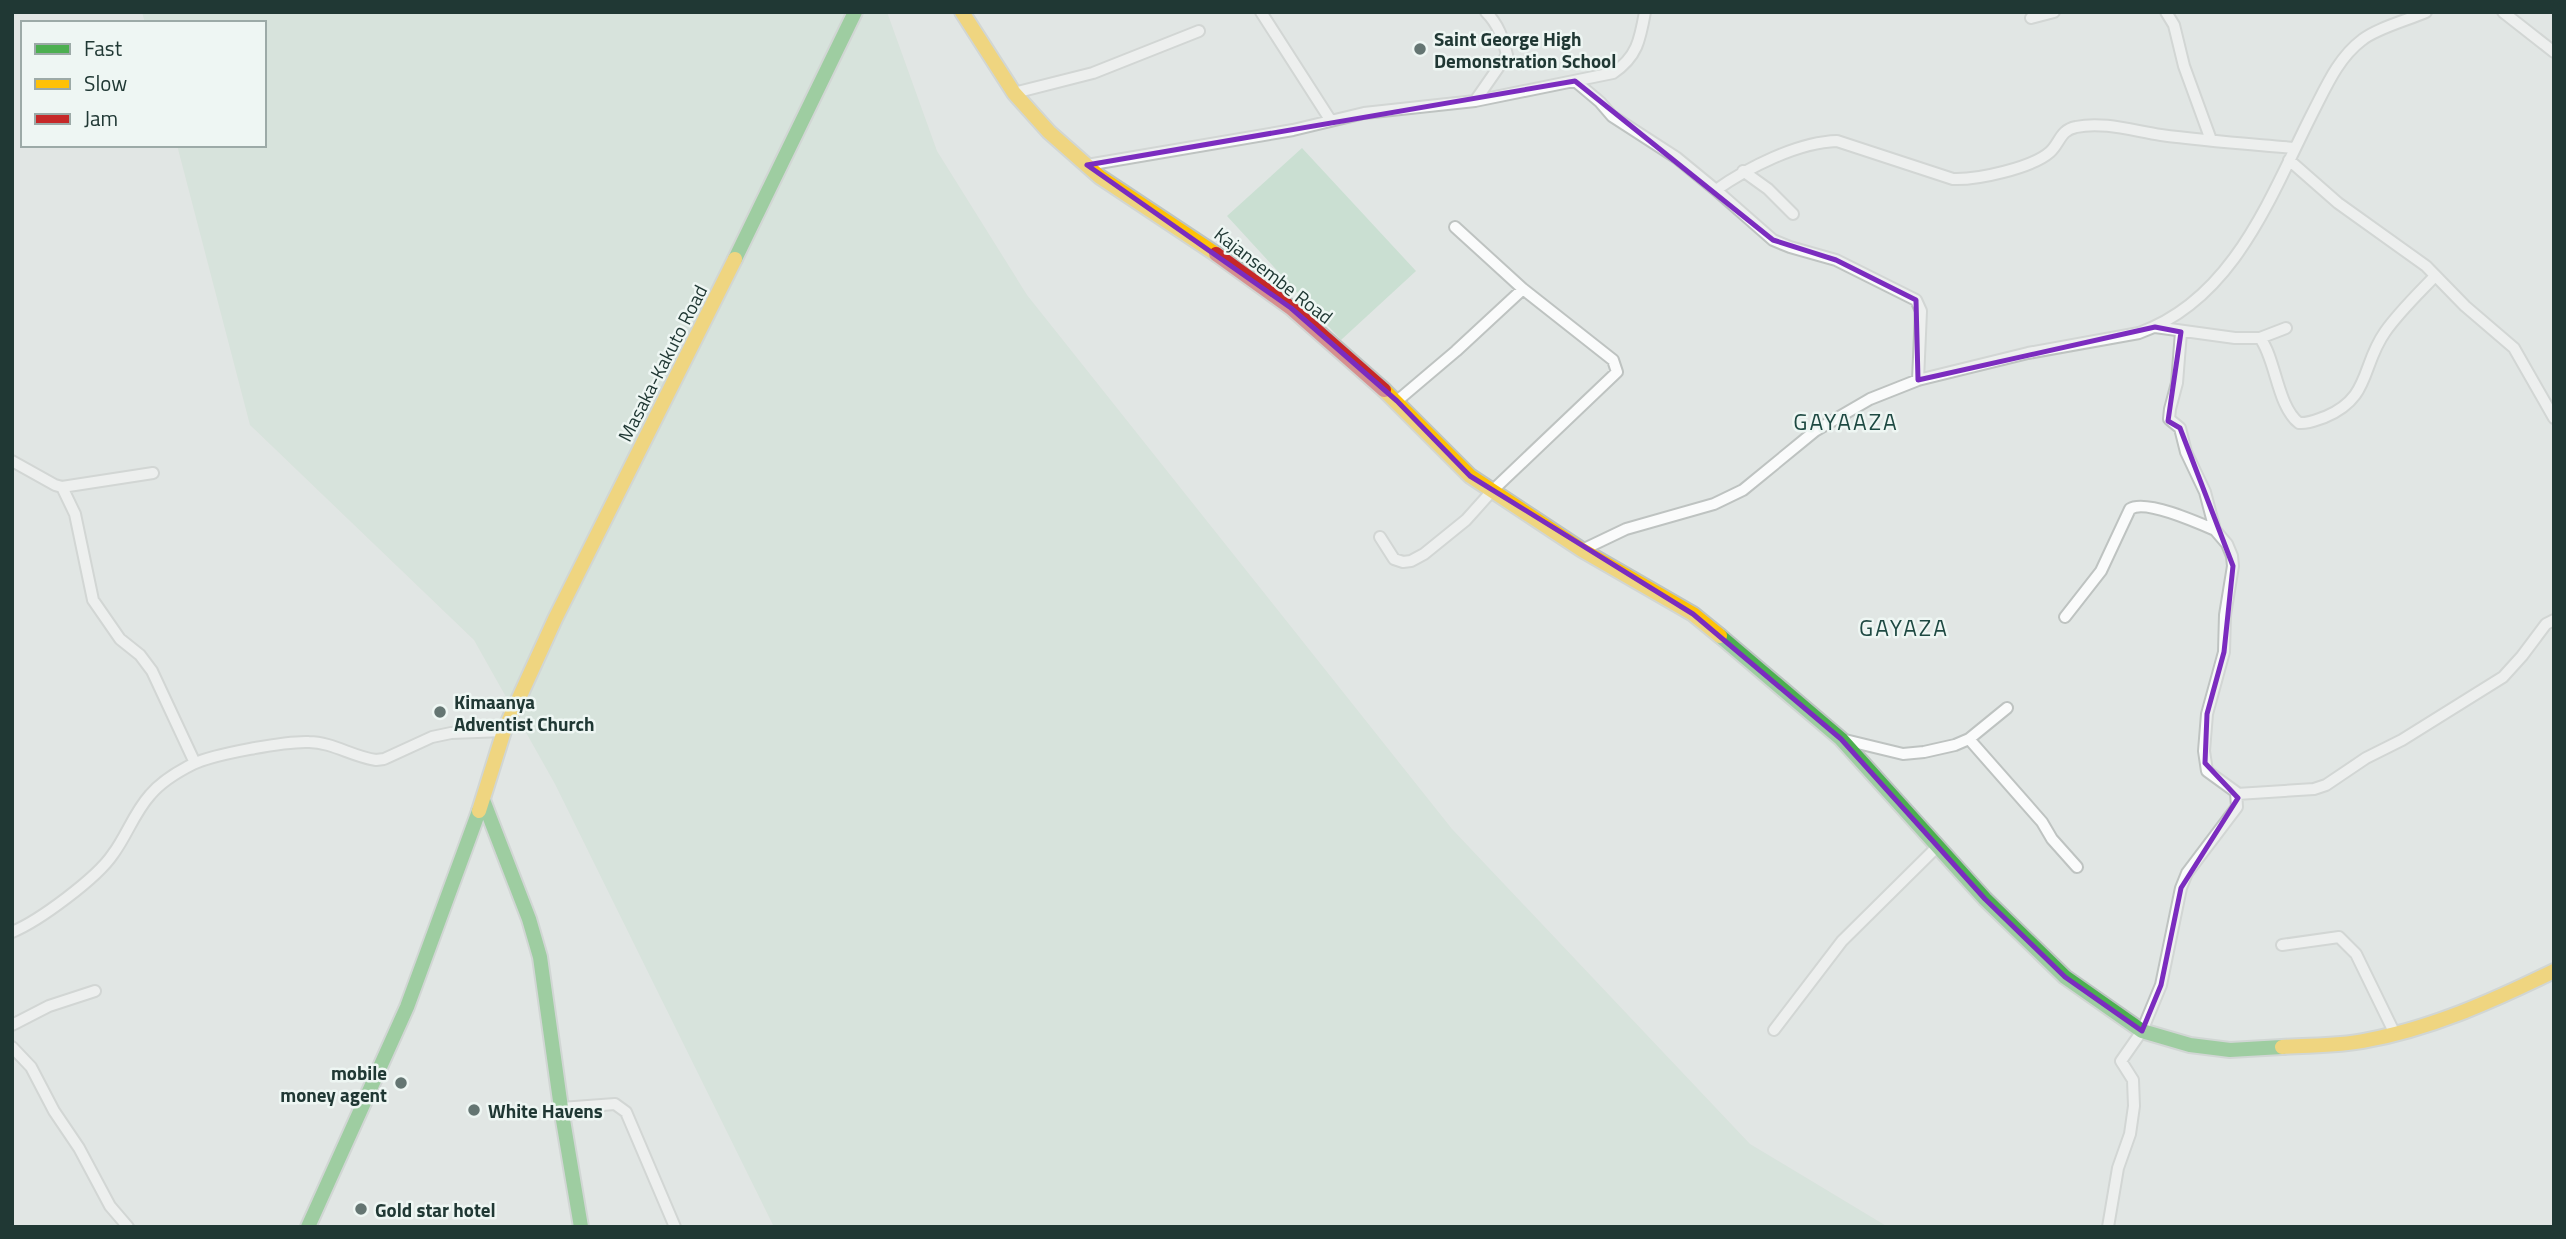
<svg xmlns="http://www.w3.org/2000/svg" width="2566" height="1239" viewBox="0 0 2566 1239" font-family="'Titillium Web',sans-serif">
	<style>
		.green { fill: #cadfd2 }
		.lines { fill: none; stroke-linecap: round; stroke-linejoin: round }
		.street-casing { stroke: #bec3c1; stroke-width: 14 }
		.fast-casing { stroke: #bdc4c2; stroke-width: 18 }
		.slow-casing { stroke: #bdc4c2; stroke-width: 18 }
		.jam-casing { stroke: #bdc4c2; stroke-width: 18 }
		.street { stroke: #fafbfb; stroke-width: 10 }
		.fast { stroke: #4caf50; stroke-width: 14 }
		.slow { stroke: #ffc107; stroke-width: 14 }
		.jam { stroke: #c62828; stroke-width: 14 }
		.marked { fill: none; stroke: #7b2cbf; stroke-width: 5; stroke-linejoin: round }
		.poi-dot { fill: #647572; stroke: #eef6f3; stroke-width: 2.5 }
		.labels { text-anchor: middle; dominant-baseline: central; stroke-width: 5; stroke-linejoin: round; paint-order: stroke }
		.poi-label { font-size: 19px; font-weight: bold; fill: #203834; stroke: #eef6f3; text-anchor: start }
		.street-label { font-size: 19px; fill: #203834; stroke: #eef6f3 }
		.quarter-label { font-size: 23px; letter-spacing: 2px; fill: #1e4942; stroke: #eef6f3 }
	</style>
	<rect width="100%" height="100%" fill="#e1e6e4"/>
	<path class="green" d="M142,12H887L937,151L1027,295L1452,829L1750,1144L1888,1227H774L555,784L474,640L250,425L177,145H264V23H145Z
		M1302,148L1416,271L1341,340L1227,216Z"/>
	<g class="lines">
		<g class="street-casing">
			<path id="street" d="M1261,12L1331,121
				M2166,12L2174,25L2184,66L2211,140
				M2503,12L2554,52
				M2031,18L2054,12
				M1575,81L1600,102L1612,116L1677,158L1716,190C1747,168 1798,142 1837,141L1953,179C1977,180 2032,168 2050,152C2060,143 2060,130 2076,127C2103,121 2134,131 2161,135C2205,141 2250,144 2295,148
				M1014,93L1093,73L1199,31
				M1475,101L1507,55C1503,38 1498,24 1486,12
				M2289,160L2338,203L2426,266L2465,306L2514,348L2554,418
				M1087,165L1293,130L1364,113L1475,101L1613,73C1637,57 1640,40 1645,12
				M1743,171L1768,189L1793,214
				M1716,190L1773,240L1790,247L1836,260L1916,300L1921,311L1918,380
				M2155,327L2235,338H2260C2276,359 2277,406 2299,423C2308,424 2316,420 2325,417C2371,398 2361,366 2385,332C2399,312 2418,294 2435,276
				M2260,338L2286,328
				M1397,401L1456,351L1523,289
				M12,461L55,485L62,487L153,473
				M62,487L75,514L93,600L120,639L140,655L152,671L195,763
				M1380,537L1394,559L1403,562L1411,561L1424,554L1466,520L1492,491L1617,372L1613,360L1523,289L1455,227
				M1582,550L1626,529L1714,504L1743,490L1815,431L1870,399L1918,380L2028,353L2139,333C2234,299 2270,197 2312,114C2326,87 2338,58 2362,40C2377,28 2408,20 2426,12
				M2065,617L2101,571L2130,509C2145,499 2199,523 2215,530
				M1841,739L1903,754L1924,752L1955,745L1969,739L2007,708
				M1969,739L2042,822L2052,839L2077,867
				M2237,794L2314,789L2326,785L2366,758L2402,740L2503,677L2522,656L2546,624L2554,620
				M12,932C39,921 97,878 113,854C127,835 134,813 150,795C160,783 179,771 193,764C214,754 286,741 309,742C332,742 353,757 376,760L384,759L432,737L451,733L504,731
				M2282,945L2339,937L2356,954L2395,1034
				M12,1025L49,1006L95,991
				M1774,1030L1842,941L1938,846
				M12,1047L31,1067L54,1111L79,1148L110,1206L128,1227
				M561,1108L615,1104L626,1112L675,1227
				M2108,1227L2118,1168L2130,1134L2134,1106L2133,1080L2121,1061L2142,1031L2161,985L2181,888L2187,873L2237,807L2236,792L2207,771L2204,751L2207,714L2224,652L2225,615L2233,566L2232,556L2227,544L2215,530L2205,492L2186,452L2180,428L2169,419L2170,409L2177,383L2181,332"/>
		</g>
		<g class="fast-casing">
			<path id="fast" d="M735,259L855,12
				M1720,636L1841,739L1985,899L2065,977L2142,1031L2190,1045L2230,1050L2282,1047
				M483,800L529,919L540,957L561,1108L581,1227
				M308,1227L407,1007L479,811"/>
		</g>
		<g class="slow-casing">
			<path id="slow" d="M962,12L1014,93L1049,132L1100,177L1216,254
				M1384,390L1470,476L1582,550L1693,614L1720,636
				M479,811L504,731L555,619L735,259
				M2282,1047C2309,1045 2337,1046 2363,1041C2430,1029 2493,1001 2554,971"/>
		</g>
		<g class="jam-casing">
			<path id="jam" d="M1216,254L1291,308L1384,390"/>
		</g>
		<use href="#street" class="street"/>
		<use href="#fast" class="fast"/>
		<use href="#slow" class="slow"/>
		<use href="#jam" class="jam"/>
	</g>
	<path d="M0 0H2566V1239H0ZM1575,81L1773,240L1836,260L1916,300L1918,380L2155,327L2181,332L2168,421L2180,428L2233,566L2224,652L2207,714L2205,763L2238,798L2181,888L2161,985L2142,1031L2065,977L1985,899L1841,739L1693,614L1470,476L1397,401L1291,308L1087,165Z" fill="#e1e6e4" fill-opacity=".55" fill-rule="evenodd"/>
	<path class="marked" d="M1575,81L1773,240L1836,260L1916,300L1918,380L2155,327L2181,332L2168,421L2180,428L2233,566L2224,652L2207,714L2205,763L2238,798L2181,888L2161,985L2142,1031L2065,977L1985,899L1841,739L1693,614L1470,476L1397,401L1291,308L1087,165Z"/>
	<g class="poi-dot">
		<circle cx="1420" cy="49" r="7"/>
		<circle cx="440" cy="712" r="7"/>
		<circle cx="401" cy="1083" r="7"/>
		<circle cx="474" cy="1110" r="7"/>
		<circle cx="361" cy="1209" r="7"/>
	</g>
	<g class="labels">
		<g class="poi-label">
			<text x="1434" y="38">Saint George High<tspan x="1434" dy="22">Demonstration School</tspan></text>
			<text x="454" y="701">Kimaanya<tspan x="454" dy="22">Adventist Church</tspan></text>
			<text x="387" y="1072" text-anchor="end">mobile<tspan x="387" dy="22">money agent</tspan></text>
			<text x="488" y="1110">White Havens</text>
			<text x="375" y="1209">Gold star hotel</text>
		</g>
		<g class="street-label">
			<text transform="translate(1274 275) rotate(38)">Kajansembe Road</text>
			<text transform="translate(662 363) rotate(-63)">Masaka-Kakuto Road</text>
		</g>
		<g class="quarter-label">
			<text x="1846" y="421">GAYAAZA</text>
			<text x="1904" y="627">GAYAZA</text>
		</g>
	</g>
	<rect width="2566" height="1239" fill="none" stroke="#203834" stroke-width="28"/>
	<rect x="21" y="21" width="245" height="126" fill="#eef6f3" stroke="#9caaa7" stroke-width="2"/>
	<rect x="35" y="44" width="35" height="10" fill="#4caf50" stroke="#9caaa7" stroke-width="2"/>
	<text x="84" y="56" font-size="21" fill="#203834">Fast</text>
	<rect x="35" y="79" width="35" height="10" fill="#ffc107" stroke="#9caaa7" stroke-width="2"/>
	<text x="84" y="91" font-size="21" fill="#203834">Slow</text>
	<rect x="35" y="114" width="35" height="10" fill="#c62828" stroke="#9caaa7" stroke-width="2"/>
	<text x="84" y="126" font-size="21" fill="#203834">Jam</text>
</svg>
